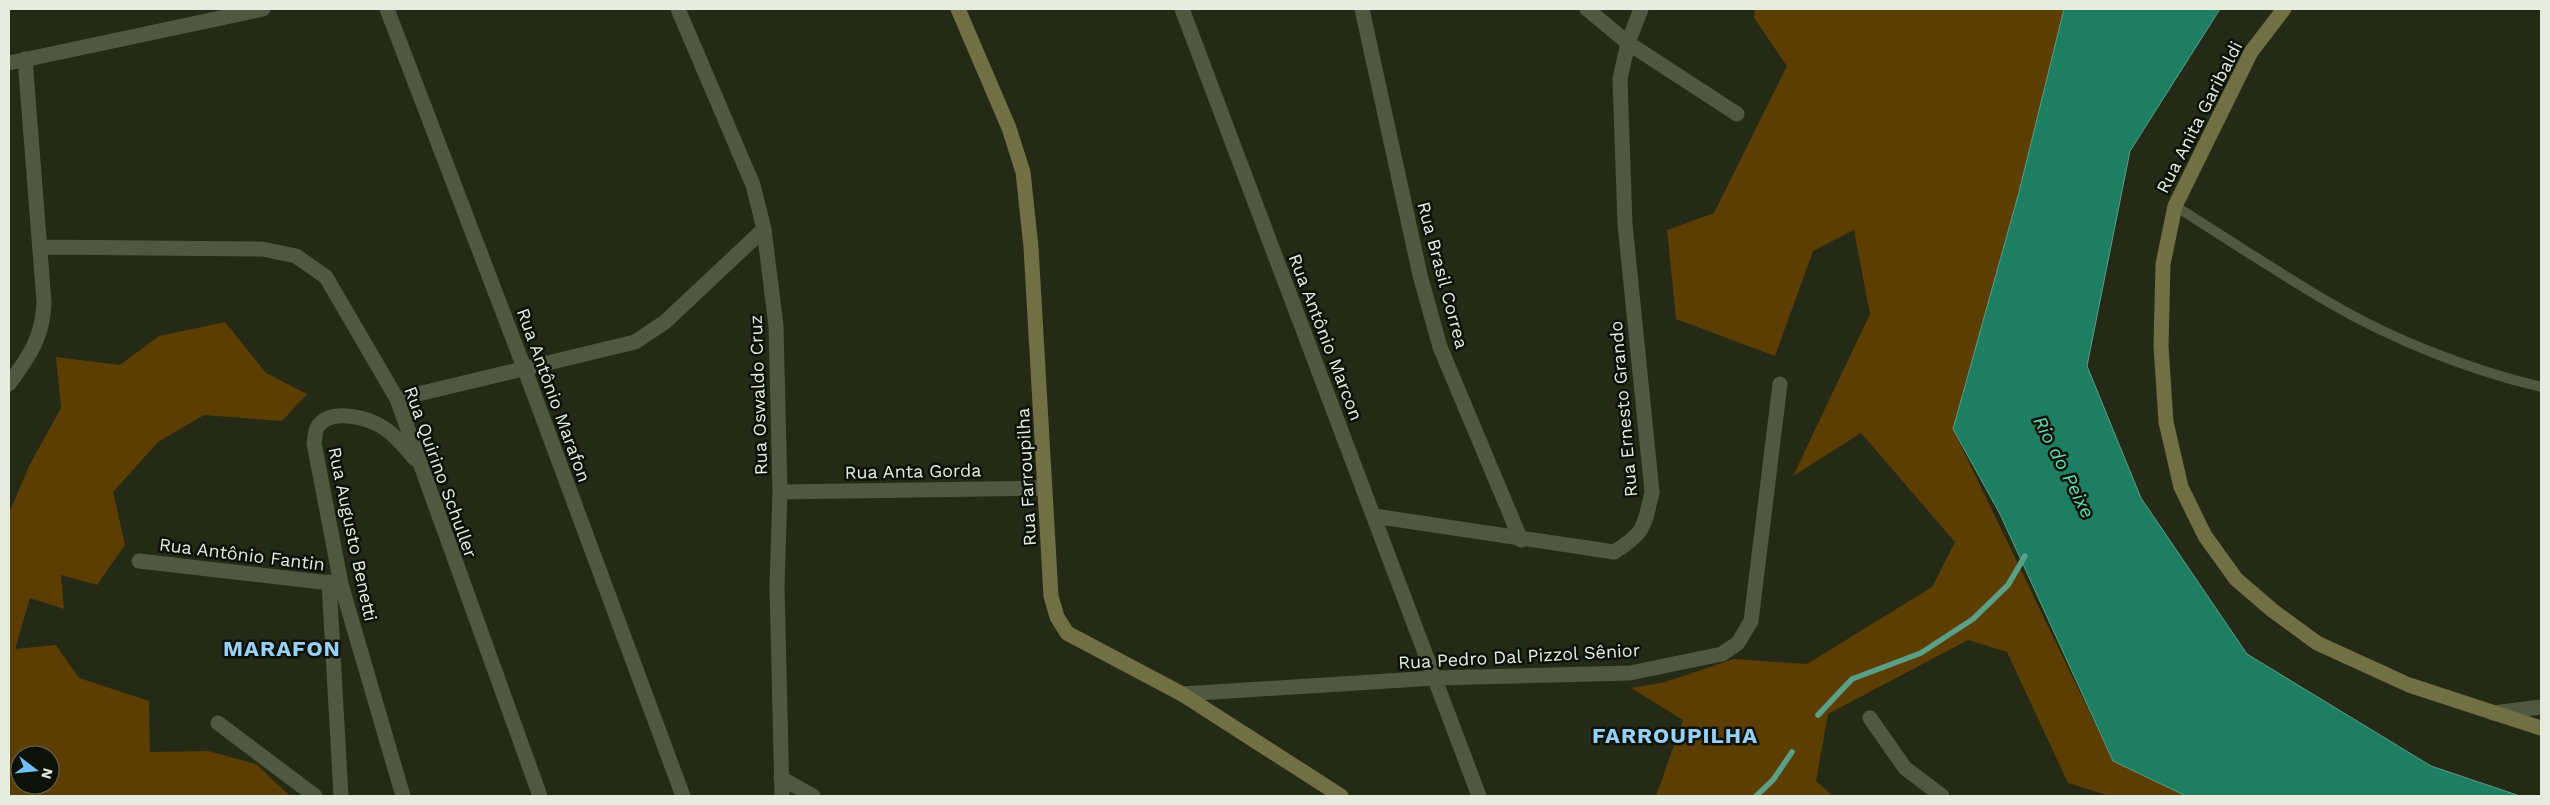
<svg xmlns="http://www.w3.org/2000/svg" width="2550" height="805" viewBox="0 0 2550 805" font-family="'Work Sans',sans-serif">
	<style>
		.green { fill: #5c3e03; fill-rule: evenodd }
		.water { fill: #1e7e62; stroke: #5a9f88 }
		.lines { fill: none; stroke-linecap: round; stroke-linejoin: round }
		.stream { stroke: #5a9f88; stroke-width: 5.5 }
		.lane { stroke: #515842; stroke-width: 10 }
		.street { stroke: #515842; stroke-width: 15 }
		.secondary { stroke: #707044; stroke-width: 15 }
		.labels { text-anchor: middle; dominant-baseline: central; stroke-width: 5; stroke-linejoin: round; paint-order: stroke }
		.street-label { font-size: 18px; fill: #e7ecdf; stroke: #0e1108 }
		.water-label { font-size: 19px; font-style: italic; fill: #5fdcb2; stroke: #0e1108 }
		.district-label { font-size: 22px; font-weight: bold; letter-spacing: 1px; fill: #97d1f7; stroke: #0e1108 }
	</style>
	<rect width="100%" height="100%" fill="#242a15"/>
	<path class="green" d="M1755,9H2064L2019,192L1953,429L2113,761L2186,796H2110L2068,783L2007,652L1968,640L1828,714L1816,781L1833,796H1656L1683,720L1631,688L1665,682L1734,659L1807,664L1932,587L1955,542L1861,433L1793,476L1870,314L1854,230L1813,251L1775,356L1676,319L1667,230L1714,213L1787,66L1754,18Z
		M225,322L266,373L307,394L282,421L204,415L158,442L113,492L125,545L97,585L61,575L64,609L30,598L15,649L56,645L79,678L149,701L150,752L208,751L256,764L290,796H9V513L30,464L61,408L56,357L120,365L159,336ZM20,755H50V785H20Z"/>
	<path class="water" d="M2064,9H2220L2130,151L2087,366L2141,498L2247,654L2431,766L2520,796H2186L2113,761L2000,514L1953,429L2019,192Z"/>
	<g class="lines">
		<path class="stream" d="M1818,715L1852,679L1921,653L1973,619L2008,585L2025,556
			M1756,796L1773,780L1792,752"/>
		<path class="lane" d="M2175,206C2226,238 2277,272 2330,303C2393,340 2470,370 2541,387"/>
		<path class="street" d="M387,9L525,370L683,796
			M678,9L753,185L764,229L776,326L780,492L777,586L782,796
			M1182,9L1479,796
			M1362,9L1420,275L1440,347L1521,540
			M1587,9L1628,43L1737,114
			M9,63L263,9
			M40,247L262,249L296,256L326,277L397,399L540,796
			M9,384C29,356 43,338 44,302L25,59
			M397,399L635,342L665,322L764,229
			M780,492L1045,488
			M1374,516L1614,552C1645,533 1644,527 1652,492L1625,224L1620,79L1628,43L1641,9
			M139,561L339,584
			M329,582L341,796
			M1182,694L1435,678L1630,673L1722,654L1738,643L1751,621L1780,384
			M2493,713L2541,707
			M1870,718L1905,768L1942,796
			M218,723L315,796
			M781,778L813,796
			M403,796L341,584L314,443C315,439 315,432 317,428C327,409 359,416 375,423C391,430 404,446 415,459"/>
		<path class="secondary" d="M958,9L1009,128L1023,172L1031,247L1051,596L1057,617L1067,633L1182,694L1341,796
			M2284,9L2251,52L2175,206L2163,264L2161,346L2166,422L2181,487L2205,536L2236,579L2272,610L2317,643L2409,685L2541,728"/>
	</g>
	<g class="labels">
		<g class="street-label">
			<text transform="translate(2199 117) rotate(-63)">Rua Anita Garibaldi</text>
			<text transform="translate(1443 275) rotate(75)">Rua Brasil Correa</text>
			<text transform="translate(1326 337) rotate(69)">Rua Antônio Marcon</text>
			<text transform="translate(554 395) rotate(70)">Rua Antônio Marafon</text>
			<text transform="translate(758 395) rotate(-92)">Rua Oswaldo Cruz</text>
			<text transform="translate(1623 409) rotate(-95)">Rua Ernesto Grando</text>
			<text transform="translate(913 471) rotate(-1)">Rua Anta Gorda</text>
			<text transform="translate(441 472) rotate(70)">Rua Quirino Schuller</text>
			<text transform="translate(1026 477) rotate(-93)">Rua Farroupilha</text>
			<text transform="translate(353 534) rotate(78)">Rua Augusto Benetti</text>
			<text transform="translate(242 554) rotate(7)">Rua Antônio Fantin</text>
			<text transform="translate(1519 656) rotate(-3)">Rua Pedro Dal Pizzol Sênior</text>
		</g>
		<g class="water-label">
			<text transform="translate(2064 467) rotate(63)">Rio do Peixe</text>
		</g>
		<g class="district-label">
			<text x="282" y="648">MARAFON</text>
			<text x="1675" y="735">FARROUPILHA</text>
		</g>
	</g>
	<rect width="2550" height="805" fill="none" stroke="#e7ecdf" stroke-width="20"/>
	<g transform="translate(35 770) rotate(106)"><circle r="24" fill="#0e1108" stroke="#65695e"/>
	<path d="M0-4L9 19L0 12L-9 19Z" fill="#6fc2f4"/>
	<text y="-8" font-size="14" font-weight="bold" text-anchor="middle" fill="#e7ecdf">N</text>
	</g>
</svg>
